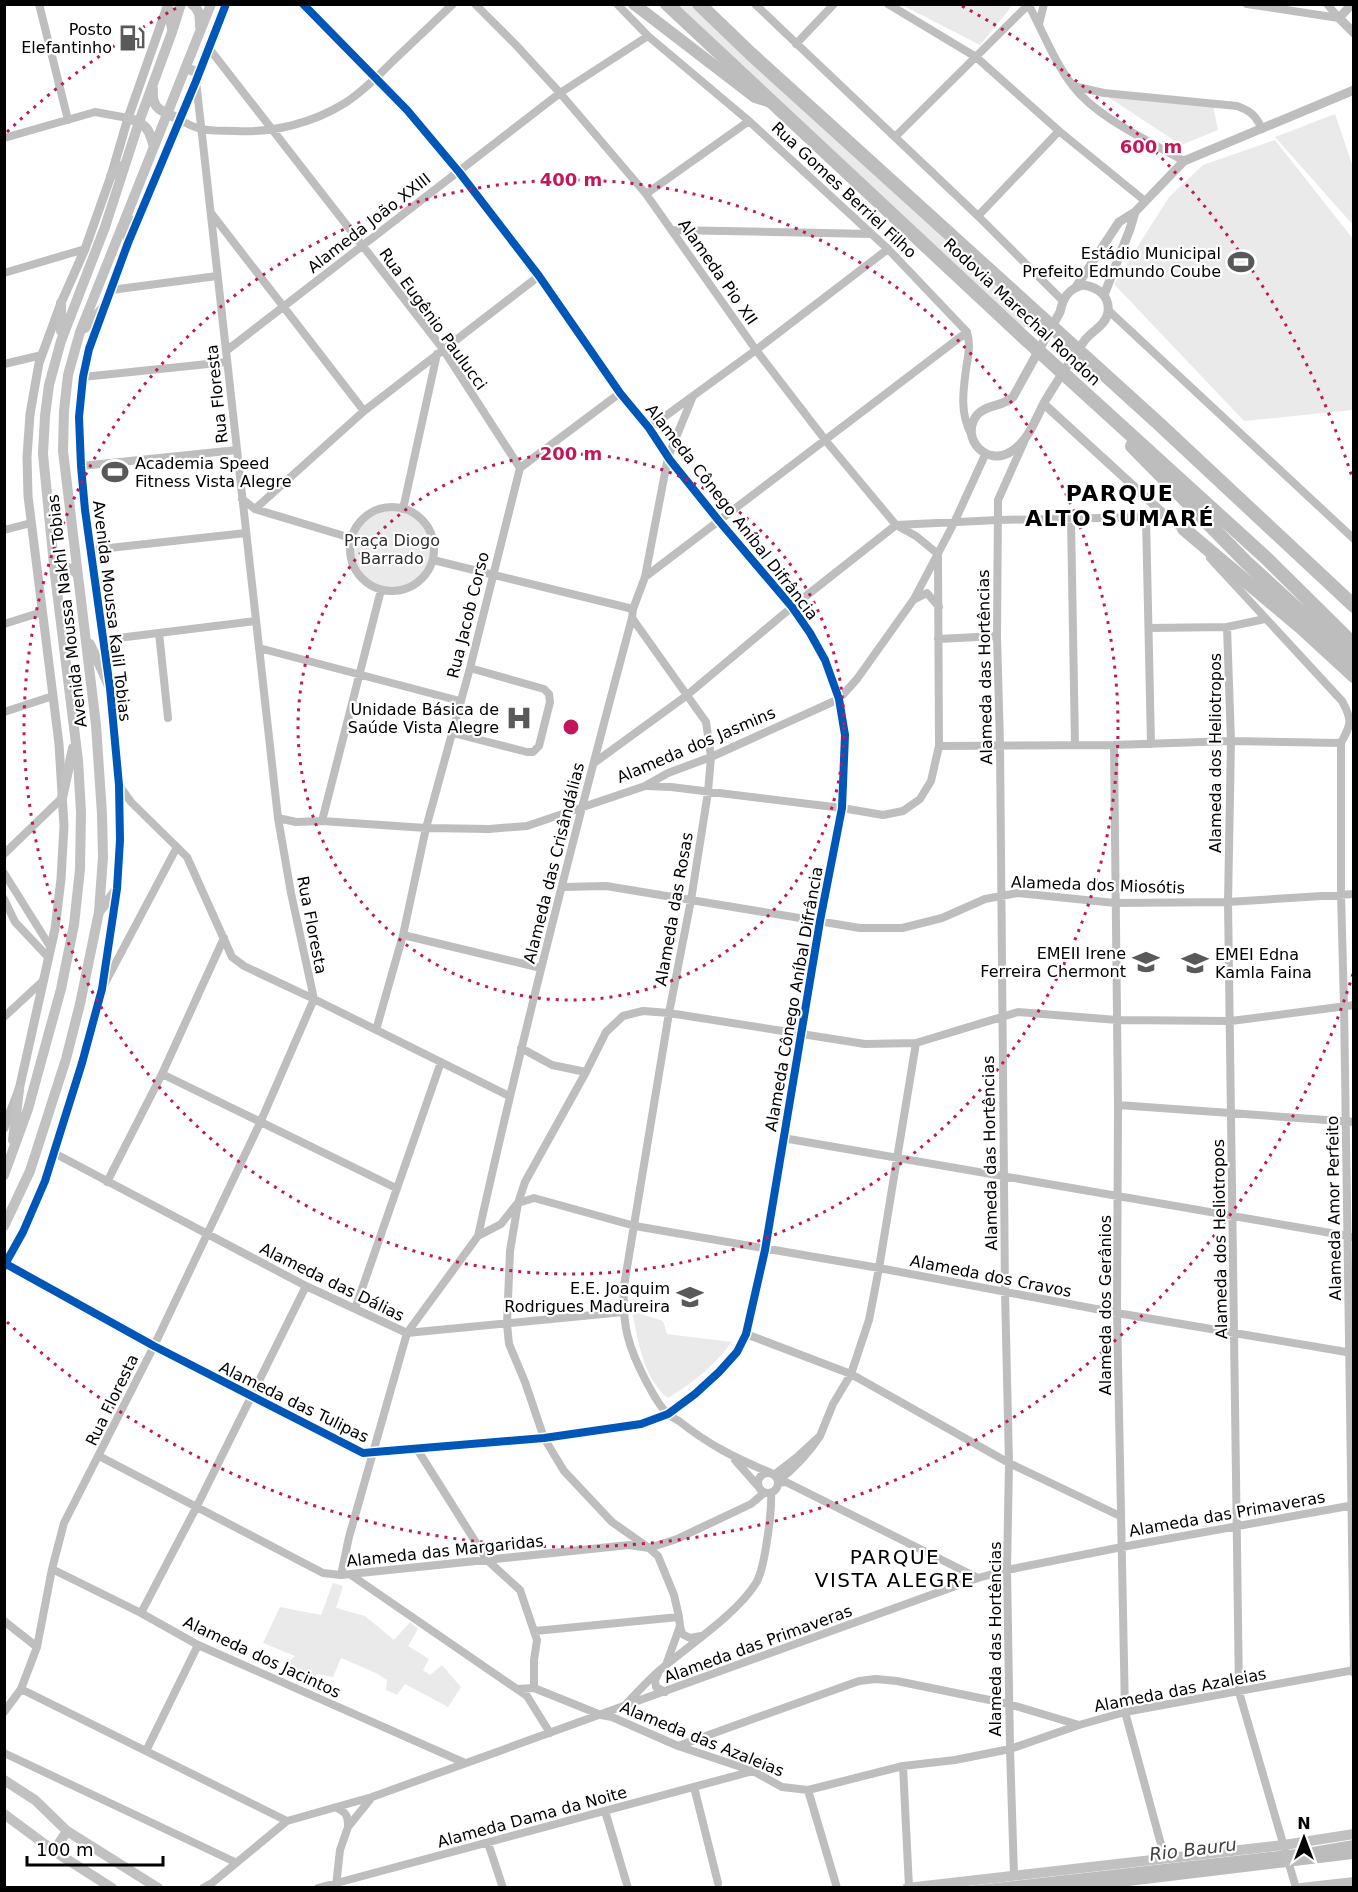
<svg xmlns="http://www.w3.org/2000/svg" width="1358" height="1892" viewBox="0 0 1358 1892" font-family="'DejaVu Sans',sans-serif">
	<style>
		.green { fill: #eaeaea }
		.water { fill: #bcbcbc }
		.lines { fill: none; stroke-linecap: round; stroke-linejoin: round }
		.minor { stroke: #bebebe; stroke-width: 8 }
		.tertiary { stroke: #bebebe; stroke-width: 9 }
		.secondary { stroke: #c1c1c1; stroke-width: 10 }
		.trunk { stroke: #bdbdbd; stroke-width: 12 }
		.motorway { stroke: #bdbdbd; stroke-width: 14 }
		.cycleway-casing { stroke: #fff; stroke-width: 11 }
		.cycleway { stroke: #0057b8; stroke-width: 8 }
		.ring { fill: none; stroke: #c2185b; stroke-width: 3; stroke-dasharray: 3 6 }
		.labels { text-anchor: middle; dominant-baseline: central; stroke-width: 4.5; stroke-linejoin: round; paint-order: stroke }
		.poi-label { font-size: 16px; fill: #000; stroke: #fff; text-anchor: end }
		.street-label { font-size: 16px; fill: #000; stroke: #fff }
		.park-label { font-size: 16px; fill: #2f2f2f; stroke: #fff }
		.water-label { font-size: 18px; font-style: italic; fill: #404040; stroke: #fff }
		.quarter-label { font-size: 20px; letter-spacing: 1.5px; fill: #000; stroke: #fff }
		.district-label { font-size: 22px; font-weight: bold; letter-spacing: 1.5px; fill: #000; stroke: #fff }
		.centre { fill: #c2185b; stroke: #fff; stroke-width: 3 }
		.ring-label { font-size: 18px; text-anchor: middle; font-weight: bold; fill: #c2185b; stroke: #fff; stroke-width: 4.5; stroke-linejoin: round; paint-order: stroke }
	</style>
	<rect width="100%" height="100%" fill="#fff"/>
	<path class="green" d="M675,5H692L1032,319L1024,329Z
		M902,5L1012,4V5L1008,11L980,45Z
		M1105,95L1213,106L1218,130L1181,145Z
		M1335,114L1353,167V225L1275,137Z
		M1275,140L1353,239V410L1244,421L1114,284L1169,197L1203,165Z
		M352 549a40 40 0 1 1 80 0a40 40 0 1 1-80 0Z
		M632,1311L663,1321L667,1334L732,1342C712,1367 696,1381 668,1398C643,1379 638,1339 632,1311Z
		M333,1583L343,1586L336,1608L365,1616L394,1640L410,1622L418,1629L408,1646L429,1659L423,1670L430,1675L442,1665L461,1687L448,1707L405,1684L397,1695L386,1690L387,1680L376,1673L341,1658L333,1677L317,1674L311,1684L299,1678L300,1670L282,1668L295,1656L263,1643L280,1607L321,1615Z"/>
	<path class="water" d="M1353,1840V1859L1112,1888H951L1306,1848Z"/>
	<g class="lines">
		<path class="minor" d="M39,4L68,120
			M475,4L515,44L560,93L646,194L756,350L826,441L896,525L916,536L938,554
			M617,4L648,36L749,121L888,249L967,332C971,345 968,356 966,369C963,392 960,413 971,434
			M755,4L978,216L1063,301
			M888,4L976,57L1059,131L1145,201
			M1028,4C1043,31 1054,62 1073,86C1096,117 1149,141 1184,161
			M1247,4L1339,18
			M1327,4L1339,18
			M1039,24L1044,4
			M796,44L834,4
			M208,47L443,349L520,468
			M1073,86L1104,93L1237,106C1251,111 1256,116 1262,129
			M179,119C201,133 211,130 236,131C273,133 313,123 345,103C362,92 378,76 393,61C413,42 433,23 453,4
			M895,137L1028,5
			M4,138L95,112L128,118
			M646,194L749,121
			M211,213L364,411
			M978,216L1059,131
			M672,230L871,234
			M4,273L85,249
			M111,290L217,276
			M1108,310L1354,539
			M226,351L560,93L648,36
			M4,364L42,355
			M83,377L227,362
			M649,428L756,350L888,249
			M81,466L237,450
			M242,499L255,509L364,411L539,276
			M350 549a42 42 0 1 1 84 0a42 42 0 1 1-84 0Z
			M255,509L351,538
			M403,509L437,354
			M1146,517L1151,744
			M1071,519L1075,745
			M896,525L998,520L1146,517L1165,515L1186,532
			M4,530L31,523
			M91,550L246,533
			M1210,558L1342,701C1353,721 1351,724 1341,743V894L1344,1005L1354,1673
			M433,560L633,609
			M645,577L967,332
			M915,599L927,593L939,607
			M632,618L706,722L711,757L708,792L691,900L669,1013L624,1286C622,1326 628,1347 647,1383C653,1393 658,1405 667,1413C671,1417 675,1419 679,1421C709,1445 735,1458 771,1473
			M4,624L42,612
			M1227,627L1231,741L1228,902L1239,1692L1296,1888
			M1149,628L1227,627L1265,619
			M159,633L168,718
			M938,639L997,636
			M102,640L256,621
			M259,648L460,701
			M4,712L53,696
			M453,733L527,752H533L539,746L550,702L549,694L544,689L470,668
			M1114,745L1118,1105L1117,1313L1125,1712L1165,1859
			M939,746L1114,745L1231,741L1341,743
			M594,763L686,696L792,607L896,525
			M119,785L131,802L187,857L232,957L244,966L314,999L509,1096
			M647,786L671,787L842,808L883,815L903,811L920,799L931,781L939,746L938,557
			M278,818L296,822L322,821L426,828L489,829L527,826L645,786L668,773L711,757L839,699L857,679L914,599L954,523L985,455
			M322,821L381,590
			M4,854L62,798
			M4,873L51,948
			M563,887L606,886L860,928H902L942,918L985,899L1018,893L1115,903L1228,902L1354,894
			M4,899L15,922L49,958
			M403,935L541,968
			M104,985L177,847
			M4,1017L44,980
			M376,1030L403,935L426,828L470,668L520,468L620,393
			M521,1048L552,1065L586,1072
			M162,1074L396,1188
			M1118,1105L1354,1122
			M783,1138L1354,1237
			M54,1153L306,1286L407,1333L623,1312
			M107,1182L162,1074L224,938
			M518,1203L534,1198L635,1226L879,1268L1117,1313L1352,1353
			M478,1236C524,1028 577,823 632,618L633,609L645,577L668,457L693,396
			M6,1264L154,1346L363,1453L544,1438L641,1424L668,1414L695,1394L719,1372L737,1352L746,1334L765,1250L820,921L842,808L845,735L839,699L825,660L810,633L792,607L719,521L670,460L649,428L620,393L539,276L459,172L407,110L303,4
			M355,1309L441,1062
			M746,1334L851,1374L1009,1463L1120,1516
			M820,1436L833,1404L851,1374L869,1320L879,1268L916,1043
			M417,1449L487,1560L520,1590L537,1640L534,1660V1688L517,1689
			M99,1456L323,1573L341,1575L629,1545L649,1548L677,1539L751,1504L764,1493
			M735,1460L757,1485
			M758 1483a10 10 0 1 1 20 0a10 10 0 1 1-20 0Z
			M774,1475L796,1458L820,1436C808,1454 795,1468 778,1481
			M778,1483L786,1482L978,1578
			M52,1569L141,1613L198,1645L465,1763
			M341,1575L349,1537L407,1333L478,1236L501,1224L516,1205
			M351,1575L527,1696L550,1733
			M141,1613L197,1506L306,1286
			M4,1621L37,1647
			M680,1626L682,1634L690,1638L701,1636
			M535,1631L679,1617
			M666,1665L680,1626L679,1617L674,1595L658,1556L649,1548L612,1522L564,1471L544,1438L525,1382L509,1344L507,1324L510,1251L518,1203L525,1182L586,1072L606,1032L623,1016L643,1011L669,1013L865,1044L916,1043L1018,1012L1117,1020L1231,1021L1354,1005
			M658,1674L655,1680L656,1687L665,1692
			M534,1688L601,1715L612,1717L678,1746L753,1771L782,1787L808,1790L903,1766L955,1760L1010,1749L1079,1725L1125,1712L1354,1670
			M21,1689L287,1821
			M627,1703C638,1692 648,1680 660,1670C688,1646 737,1614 756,1583C765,1569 772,1510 771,1493
			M4,1712L21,1689L37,1647L52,1569L64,1523L154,1346L260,1123L314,999L291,893L278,818L196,81
			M678,1746L859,1681L876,1679L897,1681L1009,1704L1079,1725
			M146,1751L198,1645
			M4,1753L235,1862
			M903,1766L909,1887
			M694,1787L718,1883
			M808,1790L837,1888
			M337,1808C347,1813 348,1816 348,1827
			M605,1811L628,1888
			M488,1843L503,1888
			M1014,1875L1010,1749L1007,1570L1009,1463L1005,1292L1000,745L997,636L998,500L1024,442
			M336,1886L340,1850L348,1827L372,1797
			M203,1888L212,1883L287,1821L372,1797L978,1578L1007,1570L1122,1547L1354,1505
			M318,1888L753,1771"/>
		<path class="tertiary" d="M1352,4L1339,18L1354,33
			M1083,285C1098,287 1110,296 1108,312C1106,325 1093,330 1085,340C1080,347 1075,355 1070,362C1061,375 1053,388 1045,401C1036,418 1029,440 1012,451C987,468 959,438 977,415C986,404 1003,407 1013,397L1060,312C1063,298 1068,289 1083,285Z
			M1076,287L1119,222L1135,212L1184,161L1354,90
			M1104,295L1130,229L1135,212
			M1044,404L1165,515
			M4,1128L19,1090L55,929L61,879L64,826L59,744L28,496L27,457L30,414L39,363L61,303L85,249L111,176L128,118L168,4
			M4,1266L23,1232L45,1181L82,1063L102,989L117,889L120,840L119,785L110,688L85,510L81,466L79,417L83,377L89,349L128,243L196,81L226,4"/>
		<path class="secondary" d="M192,4C200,10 200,17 200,26
			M168,6L172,29
			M186,68L199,73
			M153,89C151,110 162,111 179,119
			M128,118C146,124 149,128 154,147
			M111,176L125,164
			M128,243L129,219
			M61,303V331
			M85,328L103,308
			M55,575C62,566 69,565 77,574
			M90,644L110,688
			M62,798L73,748
			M99,912L117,889
			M13,1140L19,1090
			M4,1175L28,1109L61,989L74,925L80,869L81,812L78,760L55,575L43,454L45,416L49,385L61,341L105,227L139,122L172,32L181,4
			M4,1226L30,1171L66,1059L80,1004L99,912L103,857L102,814L96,725L63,451L64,411L68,375L80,332L211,4
			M4,1780L35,1800L67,1831L158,1888
			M4,1814L54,1851L112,1888
			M54,1851L67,1831
			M907,1888L1284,1845L1354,1834
			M1301,1888L1354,1882"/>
		<path class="trunk" d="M634,4L755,97L771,102"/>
		<path class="motorway" d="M667,4L1019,333L1265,557L1354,645
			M699,4L751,54L1157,422L1354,606
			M1132,446L1246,562L1339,647L1354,663
			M1184,529L1304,630L1354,676"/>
		<g class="cycleway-casing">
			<path id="cycleway" d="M6,1264L154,1346L363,1453L544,1438L641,1424L668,1414L695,1394L719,1372L737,1352L746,1334L765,1250L820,921L842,808L845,735L839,699L825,660L810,633L792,607L719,521L670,460L649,428L620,393L539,276L459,172L407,110L303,4
				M4,1266L23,1232L45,1181L82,1063L102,989L117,889L120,840L119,785L110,688L85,510L81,466L79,417L83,377L89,349L128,243L196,81L226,4"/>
		</g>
		<use href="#cycleway" class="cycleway"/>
	</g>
	<g class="ring">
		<circle cx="571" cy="727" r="273"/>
		<circle cx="571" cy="727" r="547"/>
		<path d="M1353 974A820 820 0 0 1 7 1322M7 132A820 820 0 0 1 180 6M962 6A820 820 0 0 1 1353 480"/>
	</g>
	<defs>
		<g id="fuel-bare" transform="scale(2.07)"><path d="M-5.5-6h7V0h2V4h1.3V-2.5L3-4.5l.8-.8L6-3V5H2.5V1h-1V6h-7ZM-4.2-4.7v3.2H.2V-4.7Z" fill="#595959" stroke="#fff" stroke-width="2.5" paint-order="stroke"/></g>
		<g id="stadium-bare" transform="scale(2.07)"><path d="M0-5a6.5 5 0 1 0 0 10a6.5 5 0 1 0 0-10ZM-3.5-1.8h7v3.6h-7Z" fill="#595959" stroke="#fff" stroke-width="2.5" paint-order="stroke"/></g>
		<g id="hospital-bare" transform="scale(2.07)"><path d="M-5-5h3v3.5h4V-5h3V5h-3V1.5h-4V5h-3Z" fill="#595959" stroke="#fff" stroke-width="2.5" paint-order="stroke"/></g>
		<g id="school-bare" transform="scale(2.07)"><path d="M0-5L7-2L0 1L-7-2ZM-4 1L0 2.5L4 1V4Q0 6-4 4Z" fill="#595959" stroke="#fff" stroke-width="2.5" paint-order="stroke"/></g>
	</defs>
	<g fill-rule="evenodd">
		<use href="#fuel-bare" x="132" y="38"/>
		<use href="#stadium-bare" x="1241" y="262"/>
		<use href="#stadium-bare" x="115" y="472"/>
		<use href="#hospital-bare" x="519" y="718"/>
		<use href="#school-bare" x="1146" y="962"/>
		<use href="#school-bare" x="1195" y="963"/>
		<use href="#school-bare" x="690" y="1297"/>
	</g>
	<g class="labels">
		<g class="poi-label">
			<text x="112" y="29">Posto<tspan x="112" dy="18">Elefantinho</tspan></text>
			<text x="1221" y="253">Estádio Municipal<tspan x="1221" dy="18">Prefeito Edmundo Coube</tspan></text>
			<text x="135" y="463" text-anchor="start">Academia Speed<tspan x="135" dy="18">Fitness Vista Alegre</tspan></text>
			<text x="499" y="709">Unidade Básica de<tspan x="499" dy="18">Saúde Vista Alegre</tspan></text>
			<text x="1126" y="953">EMEII Irene<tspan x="1126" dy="18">Ferreira Chermont</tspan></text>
			<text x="1215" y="954" text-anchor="start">EMEI Edna<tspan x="1215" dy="18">Kamla Faina</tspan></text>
			<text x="670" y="1288">E.E. Joaquim<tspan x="670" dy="18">Rodrigues Madureira</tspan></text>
		</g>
		<g class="street-label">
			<text transform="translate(844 190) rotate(43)">Rua Gomes Berriel Filho</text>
			<text transform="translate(369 223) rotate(-38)">Alameda João XXIII</text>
			<text transform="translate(718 272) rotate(55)">Alameda Pio XII</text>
			<text transform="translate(1022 312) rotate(43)">Rodovia Marechal Rondon</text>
			<text transform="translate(433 319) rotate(54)">Rua Eugênio Paulucci</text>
			<text transform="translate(217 394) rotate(-96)">Rua Floresta</text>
			<text transform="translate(732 512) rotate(52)">Alameda Cônego Aníbal Difrância</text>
			<text transform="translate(67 611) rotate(-97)">Avenida Moussa Nakhl Tobias</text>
			<text transform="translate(112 611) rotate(83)">Avenida Moussa Kalil Tobias</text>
			<text transform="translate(468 615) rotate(-76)">Rua Jacob Corso</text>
			<text transform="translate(985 667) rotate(-91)">Alameda das Hortências</text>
			<text transform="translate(696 745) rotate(-23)">Alameda dos Jasmins</text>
			<text transform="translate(1215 753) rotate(-90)">Alameda dos Heliotropos</text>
			<text transform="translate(554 863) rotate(-76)">Alameda das Crisândálias</text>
			<text transform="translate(1098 885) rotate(2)">Alameda dos Miosótis</text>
			<text transform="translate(674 909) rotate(-80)">Alameda das Rosas</text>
			<text transform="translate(312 925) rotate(79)">Rua Floresta</text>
			<text transform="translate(794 999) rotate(-80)">Alameda Cônego Aníbal Difrância</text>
			<text transform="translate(990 1153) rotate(-91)">Alameda das Hortências</text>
			<text transform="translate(1334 1208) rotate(-91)">Alameda Amor Perfeito</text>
			<text transform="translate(1220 1239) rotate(-91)">Alameda dos Heliotropos</text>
			<text transform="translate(991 1276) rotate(11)">Alameda dos Cravos</text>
			<text transform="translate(332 1282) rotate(26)">Alameda das Dálias</text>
			<text transform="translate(1105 1305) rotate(-90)">Alameda dos Gerânios</text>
			<text transform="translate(112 1400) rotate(-64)">Rua Floresta</text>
			<text transform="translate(294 1402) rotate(26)">Alameda das Tulipas</text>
			<text transform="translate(1227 1514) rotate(-10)">Alameda das Primaveras</text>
			<text transform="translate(445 1551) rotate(-6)">Alameda das Margaridas</text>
			<text transform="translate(995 1639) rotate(-90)">Alameda das Hortências</text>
			<text transform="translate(758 1644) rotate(-20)">Alameda das Primaveras</text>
			<text transform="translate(262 1657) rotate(25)">Alameda dos Jacintos</text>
			<text transform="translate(1180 1690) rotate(-11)">Alameda das Azaleias</text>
			<text transform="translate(702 1739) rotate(22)">Alameda das Azaleias</text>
			<text transform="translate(532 1817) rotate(-15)">Alameda Dama da Noite</text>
		</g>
		<g class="park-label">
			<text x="392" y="540">Praça Diogo<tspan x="392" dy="18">Barrado</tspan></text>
		</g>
		<g class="water-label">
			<text transform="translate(1193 1849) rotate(-7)">Rio Bauru</text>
		</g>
		<g class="quarter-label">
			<text x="895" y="1557">PARQUE<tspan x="895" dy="23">VISTA ALEGRE</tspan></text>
		</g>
		<g class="district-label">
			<text x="1120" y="493">PARQUE<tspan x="1120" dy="25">ALTO SUMARÉ</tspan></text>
		</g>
	</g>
	<circle cx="571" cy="727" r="9" class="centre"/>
	<g class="ring-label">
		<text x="1151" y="153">600 m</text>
		<text x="571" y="186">400 m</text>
		<text x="571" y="460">200 m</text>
	</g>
	<rect width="1358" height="1892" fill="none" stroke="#000000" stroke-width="12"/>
	<g transform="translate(1304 1838)" stroke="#ffffff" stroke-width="4.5" paint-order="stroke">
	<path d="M0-4.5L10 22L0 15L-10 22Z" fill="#000000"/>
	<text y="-9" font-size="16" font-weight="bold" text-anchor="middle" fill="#000000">N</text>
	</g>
	<path d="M27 1856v9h136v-9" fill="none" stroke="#000000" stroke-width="3"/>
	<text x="36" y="1856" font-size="18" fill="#000000" stroke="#ffffff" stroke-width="4.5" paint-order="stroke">100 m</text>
</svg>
